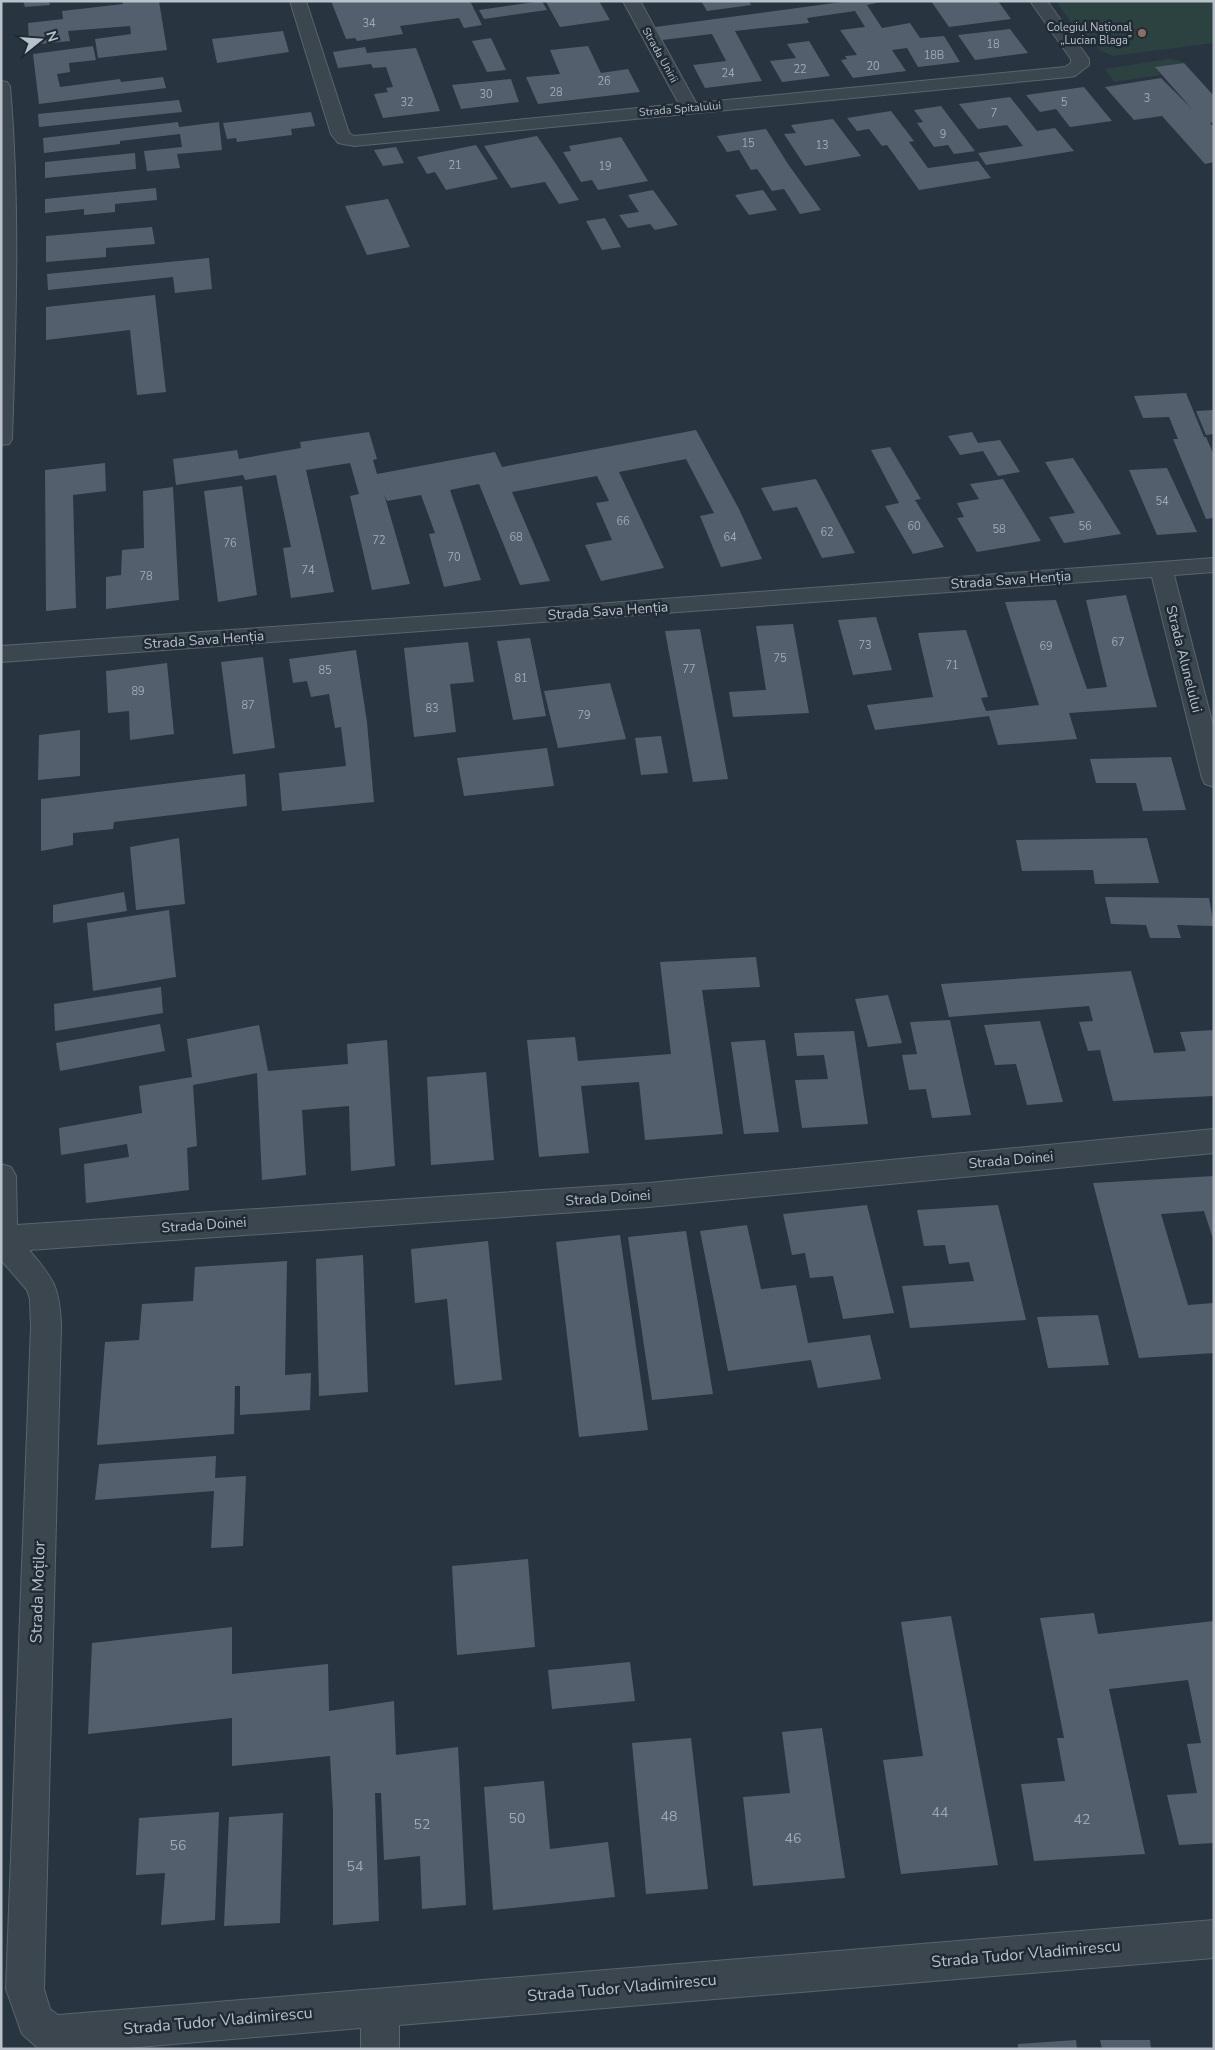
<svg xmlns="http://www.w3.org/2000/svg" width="1215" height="2050" viewBox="0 0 1215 2050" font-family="'Nunito Sans',sans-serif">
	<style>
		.green { fill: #2b4241 }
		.building { fill: #545f6d }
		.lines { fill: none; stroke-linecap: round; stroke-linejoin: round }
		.minor-casing { stroke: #5a646d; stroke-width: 2 }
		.minor { fill: #3c464f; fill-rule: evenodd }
		.education-dot { fill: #8d6e63; stroke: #212b35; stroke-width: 2 }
		.labels { text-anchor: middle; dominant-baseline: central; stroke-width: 5; stroke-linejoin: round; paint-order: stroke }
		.number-label { font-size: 11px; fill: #a0a8b3 }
		.far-poi-label { font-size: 11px; fill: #b9c1ca; stroke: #212b35; text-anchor: end }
		.far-street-label { font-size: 11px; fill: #b9c1ca; stroke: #212b35 }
		.street-label { font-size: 14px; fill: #b9c1ca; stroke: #212b35 }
		.near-number-label { font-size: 14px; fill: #a0a8b3 }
		.near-street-label { font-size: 16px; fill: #b9c1ca; stroke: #212b35 }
	</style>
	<rect width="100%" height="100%" fill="#28343f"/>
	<path class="green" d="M1056,1H1214V43L1113,56L1101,51L1086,34L1080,35Z
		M1168,59L1177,60L1184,63L1155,67L1161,75L1114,82L1105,69Z"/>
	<path class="building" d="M23,1H49L50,5L25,7Z
		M122,1H159L167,50L98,58L95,39L131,34L130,26L68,31L70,41L29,45L28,23L63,19L62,11L123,4Z
		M331,1H470L482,25L464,28L459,18L400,26L403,34L357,41L355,38L346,39Z
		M542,1L547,10L484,19L479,10Z
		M599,1L610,20L560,27L546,2Z
		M701,1H749L751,5L707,11Z
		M849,1H885L867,5L882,28L910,23L920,38L944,36L960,62L918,67L907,48L892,50L906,71L853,78L841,60L847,59L845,56L857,55L840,30L865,27L855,11L807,18L809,23L735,31L762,81L705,88L693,65L726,61L712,34L662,40L655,27Z
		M931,1H998L1011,19L949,27Z
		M1010,29L1028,53L975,60L958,35Z
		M283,31L289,52L217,63L212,39Z
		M491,38L506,70L487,72L472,41Z
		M809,41L830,76L782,82L770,61L796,58L787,44Z
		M93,46L96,60L69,63L70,72L57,74L60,87L120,79L121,82L163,77L166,88L39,104L33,54Z
		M588,46L601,73L628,69L640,92L538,104L526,77L560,74L550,50Z
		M365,47L367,53L416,48L440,111L383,118L374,94L388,92L386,88L393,87L386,67L373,68L371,64L338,68L333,52Z
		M1184,63L1214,96V122L1210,123L1214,127V162L1205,164L1162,116L1134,120L1105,87L1161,78L1192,109L1155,67Z
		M511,79L519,102L461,109L452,85Z
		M1084,87L1112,121L1070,127L1056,109L1040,112L1026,95Z
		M1010,97L1037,131L1055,128L1074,151L986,165L978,153L1023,146L1007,125L978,129L959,104Z
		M179,100L182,112L39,127L38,114Z
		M941,106L975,151L954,154L948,145L934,147L917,123L923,122L914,110Z
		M891,111L914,141L909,142L928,168L978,161L991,178L919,190L887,145L882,146L869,129L857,131L847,118Z
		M311,112L315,126L291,129L292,135L237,142L236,138L227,139L223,123Z
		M833,119L861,156L805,166L784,134L796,133L791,125Z
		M178,122L179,127L219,122L222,150L177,154L180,168L147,171L144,151L182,147L180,134L120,141V144L44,153L43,138Z
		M766,129L788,164L821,210L800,214L784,189L772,191L757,169L751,170L739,150L727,152L717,136Z
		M537,136L556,164L579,200L559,204L545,182L511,188L484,146Z
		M621,137L648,181L598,190L592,180L581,182L563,152L571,151L569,146Z
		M476,145L498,179L446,190L435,172L427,174L417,157Z
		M396,147L404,163L383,166L374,150Z
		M135,153L136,169L45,178V162Z
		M156,188L157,200L115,204V212L84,215V209L45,213V199Z
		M653,190L678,225L655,230L650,224L628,228L619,215L639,212L628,195Z
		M763,190L777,210L749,215L735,195Z
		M388,199L410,247L367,255L345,206Z
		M605,218L621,247L602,250L586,221Z
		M152,227L155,244L106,248V257L46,262V236Z
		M209,258L212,289L175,293L173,277L48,290L47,274Z
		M155,295L166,392L137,395L130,330L46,340V307Z
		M1186,393L1204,437H1206L1214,455V518L1206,519L1173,439H1178L1169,417L1143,418L1134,396Z
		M1214,410V434L1206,435L1196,411Z
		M696,430L739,509L762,559L721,567L700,516L714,513L686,459L619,472L664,568L601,581L585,545L612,540L596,503L609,501L597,476L512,492L550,581L520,585L479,484L450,490L481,580L444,587L429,534L435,533L421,495L387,501L384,494L410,584L372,590L350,496L359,494L350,463L306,470L334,592L291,598L283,548L291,547L276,475L245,480L243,475L176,485L173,459L237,450L239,459L301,448L300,442L369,432L377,459L373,460L377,474L495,452L502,467Z
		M972,432L978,443L1000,440L1020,472L998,476L983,451L960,455L948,436Z
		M890,447L921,499L915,500L944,547L913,554L885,506L899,503L871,450Z
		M1073,458L1105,508L1121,534L1064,543L1049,517L1075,513L1045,462Z
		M105,463L106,491L73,495L76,608L46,611L45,470Z
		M1167,468L1197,532L1157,535L1129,470Z
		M816,479L855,553L822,558L797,507L773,511L761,488Z
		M1003,479L1041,541L977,552L957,518L964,517L957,503L979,499L970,484Z
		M242,486L257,595L218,602L204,491Z
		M173,487L179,600L106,609V577L121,575L122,550L144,548L143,491Z
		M1126,595L1157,707L1069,713L1077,739L998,745L989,716L875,730L867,705L933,697L918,633L966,630L988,697L981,698L986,711L1039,705L1005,602L1056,600L1087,689L1107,687L1086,600Z
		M876,617L892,670L853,675L838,620Z
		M793,624L809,713L733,717L729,692L766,690L756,626Z
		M700,629L728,779L693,782L665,631Z
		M530,638L546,716L513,720L497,641Z
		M468,642L474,682L450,684L456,732L414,737L404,648Z
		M356,650L367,722L374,802L282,811L279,773L346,766L341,727L335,728L329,694L311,697L307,681L293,683L289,659Z
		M263,657L275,748L233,754L221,662Z
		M167,663L174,734L130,740L129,711L108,713L106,671Z
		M610,683L626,739L558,748L544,691Z
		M80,730V776L38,780L39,735Z
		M661,736L668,773L641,775L635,738Z
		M547,748L554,786L464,796L457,758Z
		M1171,757L1186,810L1143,811L1136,783H1096L1090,759Z
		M245,774L247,806L114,822L113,829L73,833V845L41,851V799Z
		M179,838L185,904L136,910L130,847Z
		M1147,838L1159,883L1095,884L1093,870L1022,871L1016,840Z
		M124,892L127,911L53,923V905Z
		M1105,897L1209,898L1214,926L1177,925L1181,938H1150L1146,925L1111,924Z
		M169,910L176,977L93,991L87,923Z
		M756,957L760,987L702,990L723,1134L645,1140L639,1082L581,1086L589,1153L539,1157L527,1040L575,1037L578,1061L671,1054L660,962Z
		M1131,971L1154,1053L1186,1051L1180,1032L1214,1030V1096L1113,1101L1100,1050L1088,1051L1079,1022L1093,1021L1089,1006L949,1017L941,984Z
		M161,987L163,1013L55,1031L54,1004Z
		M888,995L902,1043L868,1047L855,999Z
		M950,1020L971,1115L932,1118L926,1089L909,1090L902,1055L917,1054L910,1022Z
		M1040,1021L1063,1102L1027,1105L1016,1064L995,1065L984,1025Z
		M160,1024L165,1051L60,1071L56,1043Z
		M259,1025L268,1071L348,1064L347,1044L387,1040L395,1166L351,1171L349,1106L302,1110L306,1175L262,1180L257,1073L193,1085L197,1146L187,1148L189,1190L86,1203L84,1164L129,1157L127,1144L61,1155L59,1128L142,1113L139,1086L192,1077L187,1039Z
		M854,1031L868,1124L802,1128L795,1080L828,1079L824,1055L797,1056L794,1033Z
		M765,1040L779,1132L744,1134L731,1042Z
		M486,1072L494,1160L431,1165L427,1077Z
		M1214,1176V1242L1204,1211L1161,1214L1188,1305L1214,1303V1353L1139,1358L1093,1183Z
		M867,1205L894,1313L843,1319L833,1276L810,1278L805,1253L792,1255L783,1214Z
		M998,1205L1026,1320L910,1328L902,1286L974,1281L969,1262L949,1264L945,1245L924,1246L917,1210Z
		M747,1225L761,1289L796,1285L808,1343L870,1335L881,1379L818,1388L811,1360L728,1371L700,1231Z
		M686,1231L713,1394L652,1400L628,1237Z
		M620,1235L648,1430L579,1437L556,1242Z
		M488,1241L502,1380L455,1385L447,1299L415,1303L411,1249Z
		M363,1255L368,1392L319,1396L316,1259Z
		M287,1261L285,1375L311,1373L310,1410L240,1415V1386H235L234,1434L97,1445L105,1342L139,1340L142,1304L193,1301L195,1267Z
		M1098,1315L1109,1365L1048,1368L1037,1317Z
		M216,1456L215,1478L246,1476L243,1546L211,1548L214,1491L95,1500L99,1464Z
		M528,1559L535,1647L457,1655L452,1566Z
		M1094,1613L1098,1634L1214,1621V1843L1179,1845L1167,1795L1197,1793L1187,1744L1201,1743L1188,1680L1109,1689L1145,1854L1034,1861L1021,1784L1065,1781L1057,1738H1064L1040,1618Z
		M951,1616L998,1865L901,1874L883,1760L923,1756L901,1622Z
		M232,1627V1674L328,1664L329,1711L394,1701L396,1755L458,1747L466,1905L422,1909L420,1856L384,1860L381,1793H375L379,1921L333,1925V1811L330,1756L232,1766V1718L88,1734L92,1643Z
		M630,1662L635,1701L552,1709L548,1670Z
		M822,1728L845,1878L753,1886L743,1797L790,1793L782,1732Z
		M691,1738L708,1889L646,1894L632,1743Z
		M544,1781L550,1849L608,1842L615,1897L493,1910L484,1787Z
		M219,1812L215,1920L161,1925L165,1873L136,1875L139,1818Z
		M283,1813L280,1923L224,1926L229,1817Z
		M1076,2040L1077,2049H1018V2044Z
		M1100,2040H1150L1151,2049H1102Z"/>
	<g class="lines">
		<g class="minor-casing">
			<path id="minor" d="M290,1H306L349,133L354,136L679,104L623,1H640L696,103L1065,67L1071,63V59L1030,1H1047L1089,59V65L1075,76L1069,77L354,146L338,143L331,134Z
				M1,81L7,82L10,86C20,204 16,321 12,439L9,444L1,445Z
				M1214,558V572L1174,575L1214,729V787L1205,784L1202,778L1152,577L1,662V646L489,612Z
				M1214,1129V1153L649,1207L29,1250C54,1279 60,1288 61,1327L44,1989L50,2009L58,2015L1214,1920V1958L399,2025V2049H361V2028L116,2049H39L22,2034L6,1989L31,1327L30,1299L27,1290L1,1260V1164L11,1167L16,1176L17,1225L649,1183Z"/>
		</g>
		<use href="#minor" class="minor"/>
	</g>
	<circle class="education-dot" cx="1142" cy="33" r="5"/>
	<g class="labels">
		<g class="number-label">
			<text x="369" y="23">34</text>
			<text x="993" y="44">18</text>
			<text x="934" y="55">18B</text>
			<text x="873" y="66">20</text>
			<text x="800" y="69">22</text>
			<text x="728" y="73">24</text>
			<text x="604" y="81">26</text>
			<text x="556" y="92">28</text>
			<text x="486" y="94">30</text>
			<text x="1147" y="98">3</text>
			<text x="407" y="102">32</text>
			<text x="1064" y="102">5</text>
			<text x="994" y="113">7</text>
			<text x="943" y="134">9</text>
			<text x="748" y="143">15</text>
			<text x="822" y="145">13</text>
			<text x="455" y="165">21</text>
			<text x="605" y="166">19</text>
			<text x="1162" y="501">54</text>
			<text x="623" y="521">66</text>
			<text x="914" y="526">60</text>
			<text x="1085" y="526">56</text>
			<text x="999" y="529">58</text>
			<text x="827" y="532">62</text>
			<text x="516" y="537">68</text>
			<text x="730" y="537">64</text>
			<text x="379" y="540">72</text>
			<text x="230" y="543">76</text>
			<text x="454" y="557">70</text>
			<text x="308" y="570">74</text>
			<text x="146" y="576">78</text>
			<text x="1118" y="642">67</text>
			<text x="865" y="645">73</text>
			<text x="1046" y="646">69</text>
			<text x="780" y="658">75</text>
			<text x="952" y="665">71</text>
			<text x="689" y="669">77</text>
			<text x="325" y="670">85</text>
			<text x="521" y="678">81</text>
			<text x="138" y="691">89</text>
			<text x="248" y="705">87</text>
			<text x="432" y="708">83</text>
			<text x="584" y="715">79</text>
		</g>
		<g class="far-poi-label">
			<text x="1132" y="27">Colegiul Național<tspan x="1132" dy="13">„Lucian Blaga”</tspan></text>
		</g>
		<g class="far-street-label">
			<text transform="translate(660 55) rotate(61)">Strada Unirii</text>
			<text transform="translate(680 109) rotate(-5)">Strada Spitalului</text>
		</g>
		<g class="street-label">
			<text transform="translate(1011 580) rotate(-4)">Strada Sava Henția</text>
			<text transform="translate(608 611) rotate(-4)">Strada Sava Henția</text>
			<text transform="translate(204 640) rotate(-4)">Strada Sava Henția</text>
			<text transform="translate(1184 659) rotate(76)">Strada Alunelului</text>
			<text transform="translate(1011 1160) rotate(-5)">Strada Doinei</text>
			<text transform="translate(608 1198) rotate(-4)">Strada Doinei</text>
			<text transform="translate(204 1225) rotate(-4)">Strada Doinei</text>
		</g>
		<g class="near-number-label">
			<text x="940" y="1812">44</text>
			<text x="669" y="1816">48</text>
			<text x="517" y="1818">50</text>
			<text x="1082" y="1819">42</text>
			<text x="422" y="1824">52</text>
			<text x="793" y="1838">46</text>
			<text x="178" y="1845">56</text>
			<text x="355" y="1866">54</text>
		</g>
		<g class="near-street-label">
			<text transform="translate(38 1592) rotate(-88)">Strada Moților</text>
			<text transform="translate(1026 1954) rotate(-5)">Strada Tudor Vladimirescu</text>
			<text transform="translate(622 1988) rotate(-5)">Strada Tudor Vladimirescu</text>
			<text transform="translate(218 2021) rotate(-5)">Strada Tudor Vladimirescu</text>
		</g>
	</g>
	<rect width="1215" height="2050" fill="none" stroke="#b9c1ca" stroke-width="5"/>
	<g transform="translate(40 40) rotate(73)" stroke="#212b35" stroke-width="4" paint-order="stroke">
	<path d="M0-4L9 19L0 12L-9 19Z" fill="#b9c1ca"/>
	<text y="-8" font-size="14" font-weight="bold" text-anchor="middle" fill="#b9c1ca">N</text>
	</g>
</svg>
